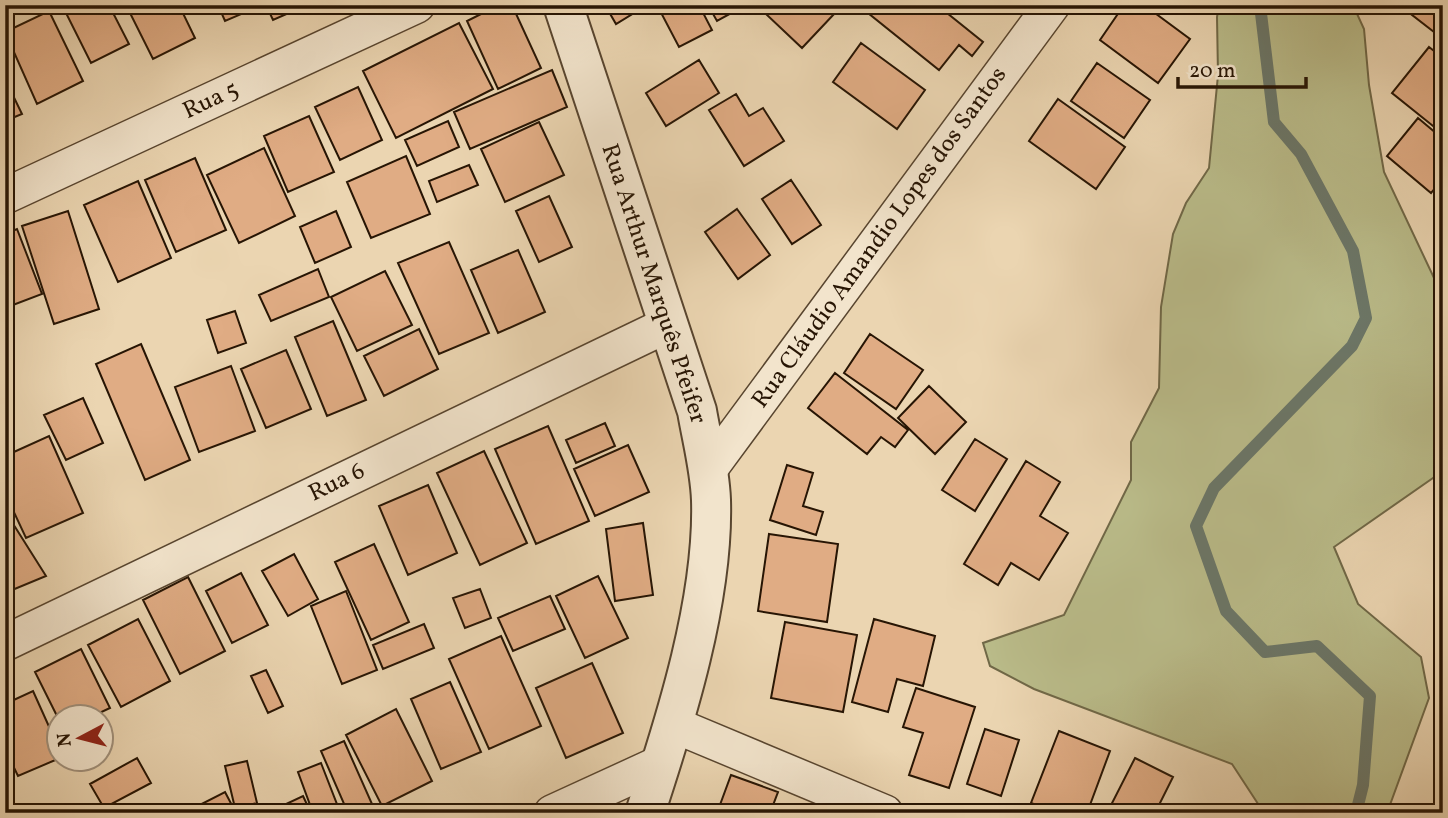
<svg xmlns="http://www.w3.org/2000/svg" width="1448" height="818" viewBox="0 0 1448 818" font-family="Vollkorn,serif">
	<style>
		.green { fill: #babc8a; stroke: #706847; stroke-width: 2 }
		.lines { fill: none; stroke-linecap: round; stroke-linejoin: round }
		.stream { stroke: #6b7769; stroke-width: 12 }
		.building { fill: #e0ac84; stroke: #271504; stroke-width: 2 }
		.minor-casing { stroke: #58452f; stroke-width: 38 }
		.tertiary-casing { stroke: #58452f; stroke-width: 42 }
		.minor { stroke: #f2e4cc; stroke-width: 35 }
		.tertiary { stroke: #f2e4cc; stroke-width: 38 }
		.labels { text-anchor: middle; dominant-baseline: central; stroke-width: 5; stroke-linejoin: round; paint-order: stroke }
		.street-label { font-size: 24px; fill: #271504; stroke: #f2e4cc }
	</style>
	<rect width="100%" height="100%" fill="#ebd5b1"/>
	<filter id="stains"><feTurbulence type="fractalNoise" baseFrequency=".00286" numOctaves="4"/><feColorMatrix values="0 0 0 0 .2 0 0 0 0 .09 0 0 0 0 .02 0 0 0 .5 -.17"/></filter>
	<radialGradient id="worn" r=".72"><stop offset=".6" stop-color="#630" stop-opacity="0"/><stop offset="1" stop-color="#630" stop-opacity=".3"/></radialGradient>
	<path class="green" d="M1219,5H1353L1364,29L1369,85L1384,172L1443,297V471L1334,547L1358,604L1421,657L1429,698L1387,813H1264L1232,764L1034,689L990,666L983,643L1064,615L1131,480V442L1159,388L1161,307L1173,234L1186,203L1209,168L1218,75L1217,17Z"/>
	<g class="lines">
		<path class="stream" d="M1260,5L1274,122L1301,154L1353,251L1366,318L1352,346L1214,488L1196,526L1226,611L1265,652L1317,646L1370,696L1363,785L1356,813"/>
	</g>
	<path class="building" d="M62,5H109L129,44L91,63Z
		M126,5H179L195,38L153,59Z
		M218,5H260V6L225,21Z
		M266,5H307L273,20Z
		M499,5H512L541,68L498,89L467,21Z
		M605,5H647L616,24Z
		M657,5H699L712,30L679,47Z
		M708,5H746L717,21Z
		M776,5H826L835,13L802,48L767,15Z
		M874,5H937L983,42L972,56L959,45L939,70L868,13Z
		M1124,5H1144L1190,39L1158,83L1100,40Z
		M1412,5H1443V39L1407,11Z
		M49,11L83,81L37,104L5,32Z
		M459,23L493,89L396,138L363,71Z
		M861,43L925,90L897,129L833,82Z
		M1429,47L1443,58V134L1392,93Z
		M699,60L719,93L666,126L646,93Z
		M1097,63L1150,100L1124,138L1071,101Z
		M552,70L567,107L470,149L454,112Z
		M5,79L22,114L5,121Z
		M358,87L382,140L340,160L315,107Z
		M736,94L749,116L763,108L784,141L744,166L709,110Z
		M1058,99L1125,147L1096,189L1029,141Z
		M309,116L334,172L288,192L264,136Z
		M1418,118L1443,139V178L1431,193L1387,156Z
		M448,121L459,147L417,166L405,140Z
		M539,122L564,175L505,202L481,149Z
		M264,148L295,216L239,243L207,175Z
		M406,156L430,214L371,238L347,182Z
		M195,158L226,230L176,252L145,180Z
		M469,165L478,185L437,202L429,181Z
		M791,180L821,225L792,244L762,199Z
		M138,181L171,258L118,282L84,205Z
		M549,196L572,247L539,262L516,211Z
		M737,209L770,255L738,279L705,232Z
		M68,211L99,309L54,324L22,226Z
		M336,211L351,247L315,263L300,227Z
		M17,229L42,294L5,308V234Z
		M449,242L489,333L439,354L398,263Z
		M518,250L545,312L498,333L471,270Z
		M318,269L329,297L271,321L259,295Z
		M385,271L412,325L357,351L331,297Z
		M235,311L246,343L218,353L207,320Z
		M333,321L366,400L327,416L295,337Z
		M419,329L438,369L384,396L364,356Z
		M870,334L923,370L896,409L844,373Z
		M141,344L190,460L145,480L96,364Z
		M286,350L311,409L266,428L241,369Z
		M231,366L255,431L199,452L175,387Z
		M835,373L908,430L895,447L881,437L867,454L808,408Z
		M929,386L966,422L935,454L898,418Z
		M83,398L103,443L66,460L44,415Z
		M605,423L615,446L576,463L566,440Z
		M548,426L589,521L536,544L495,449Z
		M49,436L83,513L26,538L5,493V456Z
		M975,439L1007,459L975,511L942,490Z
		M628,445L649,492L595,516L574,469Z
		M484,451L527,543L480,565L437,473Z
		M1026,461L1060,482L1040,516L1068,533L1039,580L1011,563L998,585L964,564Z
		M787,465L813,473L803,506L823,512L816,535L770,520Z
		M428,485L457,553L408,575L379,506Z
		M5,511L46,576L5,593Z
		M643,523L653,595L615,601L606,529Z
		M769,534L838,544L827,622L758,611Z
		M374,544L409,622L371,640L335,562Z
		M294,554L318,599L288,616L262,571Z
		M241,573L268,625L232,643L206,591Z
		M598,576L628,638L585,658L556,596Z
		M188,577L225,651L180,674L143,600Z
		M480,589L491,618L465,628L453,598Z
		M346,591L377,670L342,684L311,606Z
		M550,596L565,629L513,651L498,618Z
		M138,619L170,681L121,707L88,645Z
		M874,619L935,636L923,686L897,679L888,712L852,702Z
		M785,622L857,635L843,712L771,698Z
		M424,624L434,648L383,669L373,645Z
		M501,636L541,726L489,749L449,659Z
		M81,649L110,708L93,716H60V722L35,672Z
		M592,663L623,733L566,758L536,688Z
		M266,670L283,706L268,713L251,676Z
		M450,682L481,752L441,769L411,699Z
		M916,688L975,707L949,788L909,775L923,733L903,727Z
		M33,691L60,751V758L18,776L5,749V704Z
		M396,709L432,781L382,806L346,735Z
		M985,729L1019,740L1001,796L967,784Z
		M1059,731L1110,751L1087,813H1057L1031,803Z
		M344,741L376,813H348L321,751Z
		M137,758L151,783L104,808L90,784Z
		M1135,758L1173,777L1155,813H1107Z
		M247,761L257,803L235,808L225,766Z
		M321,763L340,812L337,813H313L298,772Z
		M731,775L778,792L770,813H717Z
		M225,792L236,813H184Z
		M303,796L311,813H267Z"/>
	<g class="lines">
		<g class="minor-casing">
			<path id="minor" d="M5,196L417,5
				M708,471L1052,5
				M5,643L669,324
				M672,724L885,813
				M552,813L661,763"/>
		</g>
		<g class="tertiary-casing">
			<path id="tertiary" d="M563,5L697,411C702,440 710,470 711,500C714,599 676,719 645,813"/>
		</g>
		<use href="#minor" class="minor"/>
		<use href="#tertiary" class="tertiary"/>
	</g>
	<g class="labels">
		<g class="street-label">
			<text transform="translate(211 101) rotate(-25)">Rua 5</text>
			<text transform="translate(880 238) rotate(-54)">Rua Cláudio Amandio Lopes dos Santos</text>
			<text transform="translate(653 284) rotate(72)">Rua Arthur Marquês Pfeifer</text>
			<text transform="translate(337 483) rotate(-26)">Rua 6</text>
		</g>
	</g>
	<rect width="1448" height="818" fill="none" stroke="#ebd5b1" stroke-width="28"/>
	<rect x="7" y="7" width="1434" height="804" fill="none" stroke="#271504" stroke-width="3.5"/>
	<rect x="14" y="14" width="1420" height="790" fill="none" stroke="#271504" stroke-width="2"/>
	<g transform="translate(80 738) rotate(263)"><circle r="33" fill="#f2e4cc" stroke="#a1917c" stroke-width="2"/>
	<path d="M0-5L12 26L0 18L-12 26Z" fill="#8f2418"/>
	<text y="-10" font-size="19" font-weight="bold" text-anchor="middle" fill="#271504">N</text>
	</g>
	<path d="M1178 77v10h128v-10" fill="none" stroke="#271504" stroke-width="3.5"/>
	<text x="1189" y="77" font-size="21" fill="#271504" stroke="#f2e4cc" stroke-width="5" paint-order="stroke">20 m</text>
	<rect width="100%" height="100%" filter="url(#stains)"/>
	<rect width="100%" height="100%" fill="url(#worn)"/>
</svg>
